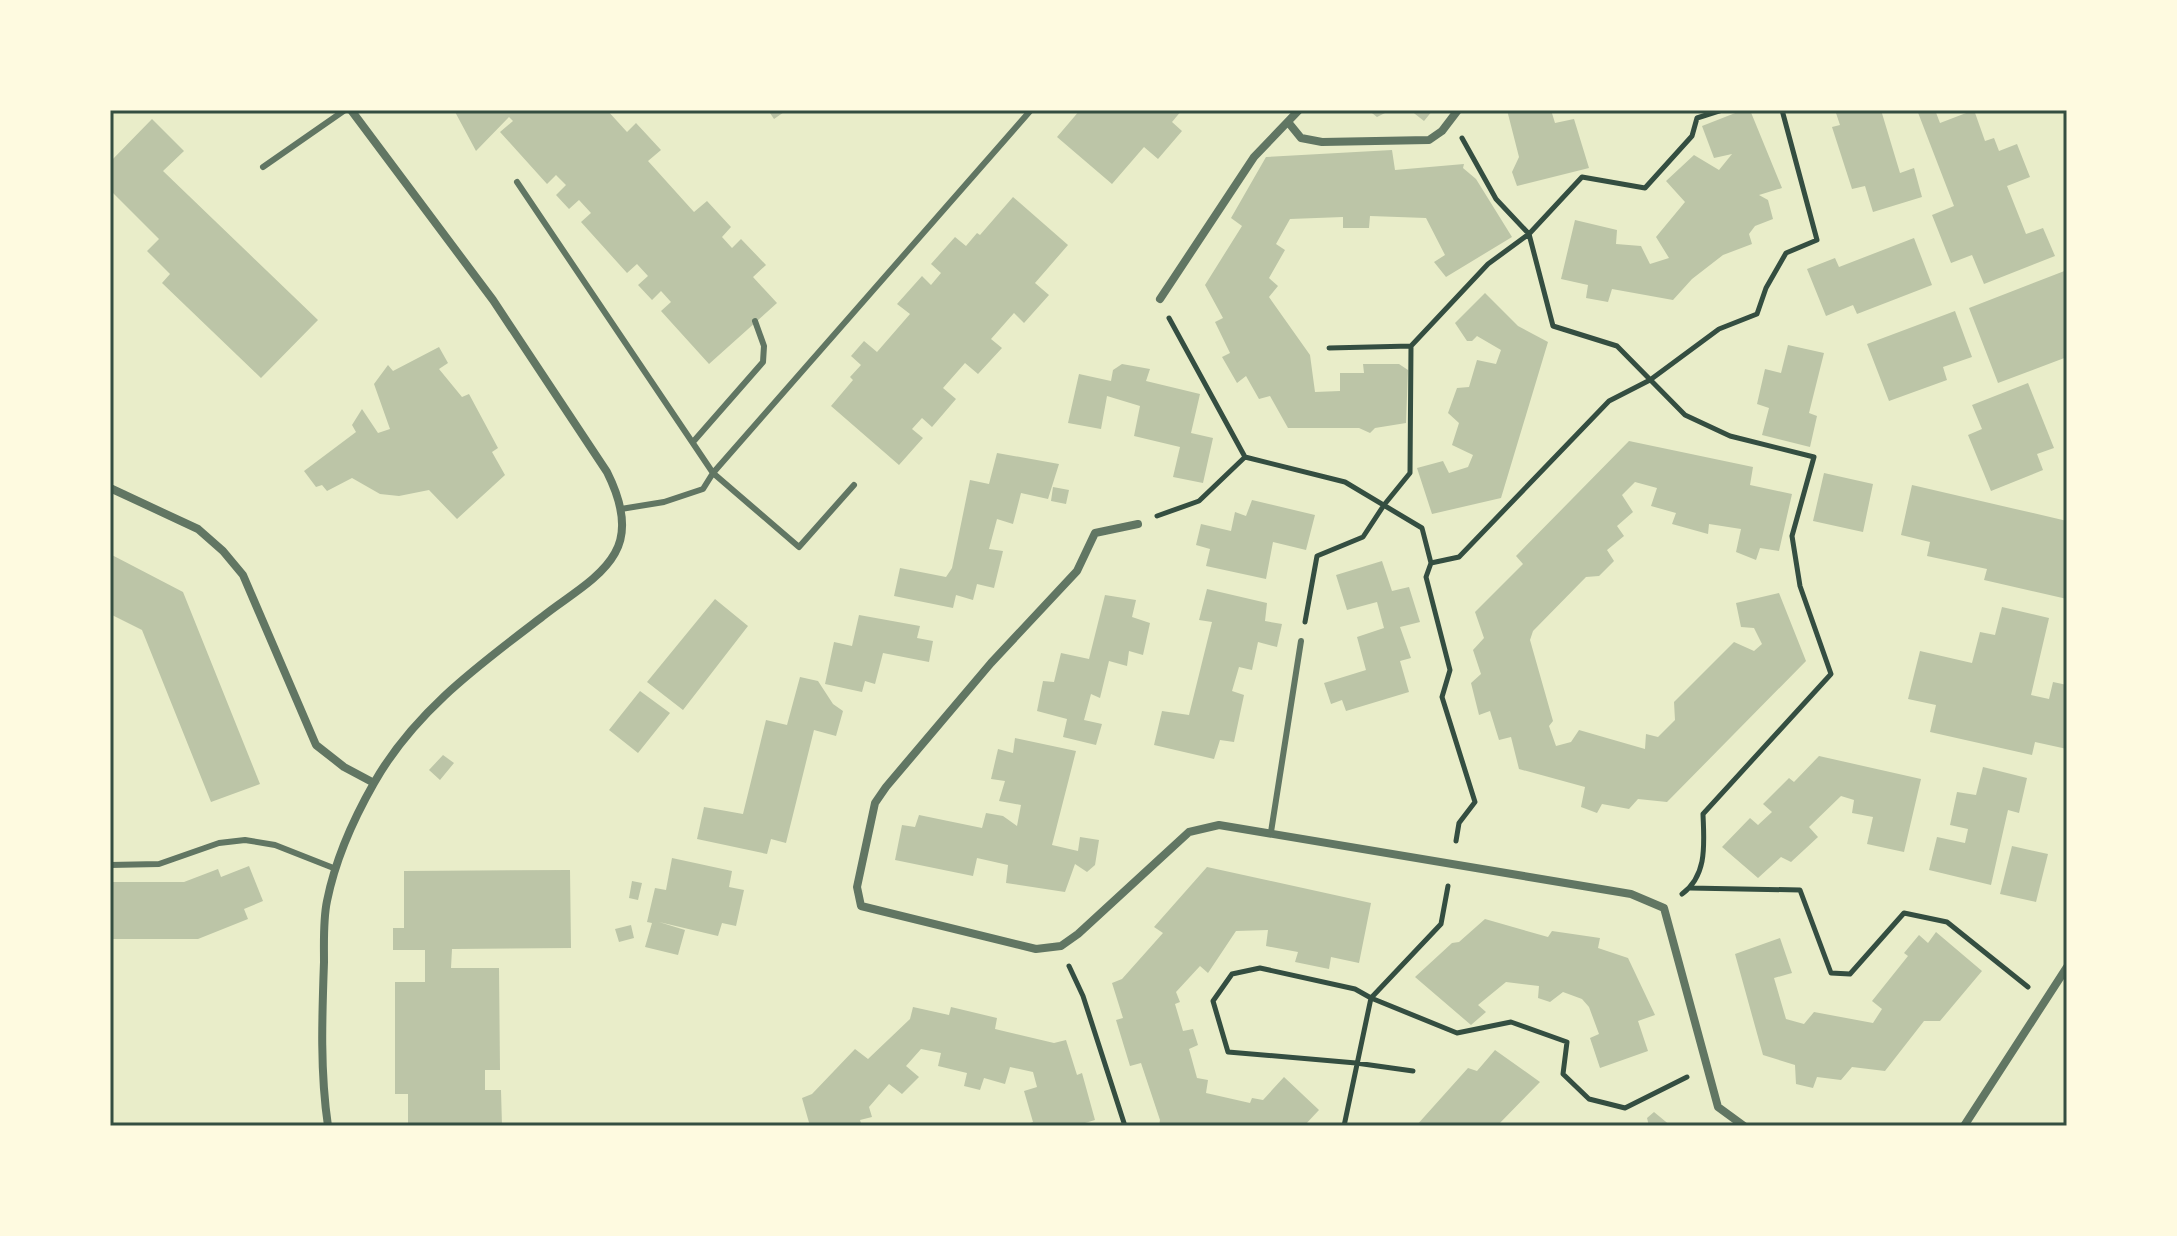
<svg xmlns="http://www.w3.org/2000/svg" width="2177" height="1236" viewBox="0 0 2177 1236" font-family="'Noto Sans',sans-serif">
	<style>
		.building { fill: #bcc5a7 }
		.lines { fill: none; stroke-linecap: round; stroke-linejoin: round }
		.path { stroke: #344e41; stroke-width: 5 }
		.service { stroke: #617663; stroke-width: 6 }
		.minor { stroke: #617663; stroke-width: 8 }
		.neatline { fill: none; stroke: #344e41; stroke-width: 3 }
	</style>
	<rect width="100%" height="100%" fill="#e9edc9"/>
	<path class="building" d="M454,110H607L627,132L636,123L661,150L648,161L694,212L707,201L731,227L722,237L732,248L741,239L766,265L753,277L777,303L709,364L661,311L671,302L661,291L652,300L638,285L648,276L637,264L627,273L581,222L591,213L579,200L569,209L556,195L566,185L556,175L547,184L500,132L513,121L509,117L476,151Z
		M768,110H787L774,119Z
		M1080,110H1182L1172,122L1182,131L1158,159L1144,147L1112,184L1057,137Z
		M1368,110H1391L1377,117Z
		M1410,110H1433L1424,121Z
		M1507,110H1551L1555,123L1574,119L1589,168L1517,186L1512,172L1519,157Z
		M1743,110H1750L1782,188L1759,195L1768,200L1773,219L1755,226L1749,234L1752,244L1723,255L1692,279L1673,300L1612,289L1608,302L1586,298L1588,285L1561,279L1575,220L1617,230L1616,244L1641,246L1650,264L1669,258L1656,237L1685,202L1666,181L1694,155L1719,170L1732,154L1714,158L1702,126Z
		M1835,110H1881L1900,173L1914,168L1922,197L1873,212L1865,186L1852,189L1832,127L1840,125Z
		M1917,110H1935L1940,123L1974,110L1985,141L1994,138L1999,151L2017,144L2030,177L2007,186L2026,234L2043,228L2055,256L1984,284L1972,255L1951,263L1932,215L1954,206Z
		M152,119L184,151L163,171L318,320L261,378L162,283L170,274L147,251L159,239L110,190V162Z
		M1392,150L1395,170L1464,164L1463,168L1476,179L1512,237L1446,277L1434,262L1445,255L1426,218L1370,216L1369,228H1343V217L1290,219L1276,244L1285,250L1269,278L1278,286L1269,297L1310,355L1315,392L1340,391V373H1364L1363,364H1399L1408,370L1406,423L1375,428L1370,433L1359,428H1288L1270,396L1259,399L1246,376L1237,383L1222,357L1230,353L1215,322L1223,318L1205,285L1242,226L1231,218L1266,157Z
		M1013,197L1068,245L1035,283L1049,295L1024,323L1014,313L991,339L1002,348L978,374L965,363L943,388L956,399L932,427L922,418L912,429L923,438L899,465L831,406L853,380L850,377L861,365L851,356L864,341L877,352L910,314L897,304L922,276L931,285L941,273L931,264L955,237L966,246L977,233L980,235Z
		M1914,238L1932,285L1857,314L1853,305L1826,316L1807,269L1835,258L1839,267Z
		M2067,270V357L1998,383L1969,308Z
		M1485,293L1518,326L1548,342L1501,498L1432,514L1417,468L1443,461L1449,473L1468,467L1473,455L1452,445L1459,423L1448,413L1457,388L1469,387L1477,360L1496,364L1501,350L1477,336L1472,341H1467L1455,323Z
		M1955,311L1972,357L1943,367L1947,380L1889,401L1867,344Z
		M1788,345L1824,353L1809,413L1817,416L1810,447L1762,435L1769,408L1757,404L1765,369L1781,373Z
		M439,347L448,363L439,369L462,397L469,394L498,448L492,452L505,475L457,519L429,490L399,496L380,494L352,478L327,491L322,485L316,487L304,471L356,432L352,425L362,409L378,433L390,429L374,384L388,365L393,371Z
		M1122,364L1150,369L1146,381L1200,394L1191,433L1213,438L1203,483L1173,477L1180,447L1134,436L1140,406L1107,396L1101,429L1068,423L1079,374L1111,381L1113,370Z
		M2028,383L2054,448L2037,454L2043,470L1991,491L1968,435L1982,429L1972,405Z
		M1629,441L1753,467L1750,485L1792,494L1779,551L1760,548L1756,560L1736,552L1741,529L1709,524L1708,534L1672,524L1676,513L1651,506L1657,488L1635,482L1622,495L1633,512L1617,526L1624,536L1607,550L1614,561L1599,576L1586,577L1533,631L1530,640L1553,721L1549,726L1556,746L1571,742L1579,730L1645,749L1646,734L1658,737L1675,720L1674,702L1734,642L1754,651L1762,644L1754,628L1741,627L1736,603L1779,593L1806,661L1667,802L1638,799L1629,809L1602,804L1597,813L1581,807L1585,787L1519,769L1511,737L1499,740L1490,711L1479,715L1471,683L1481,674L1473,650L1484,638L1475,612L1523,564L1516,556Z
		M997,453L1059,464L1048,499L1021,493L1013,524L997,519L989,549L1003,551L994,588L977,584L973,600L956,595L953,608L894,596L900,568L946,577L952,568L970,480L989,484Z
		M1824,473L1873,484L1863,532L1813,521Z
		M1912,485L2067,521V599L1984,580L1987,569L1927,556L1930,542L1901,535Z
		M1053,487L1069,490L1066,504L1051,501Z
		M1252,500L1315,515L1306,550L1273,542L1266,579L1206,566L1210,549L1196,545L1201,524L1231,531L1235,512L1246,516Z
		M110,554L183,592L260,784L211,802L142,630L110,614Z
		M1382,561L1392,591L1409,587L1420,622L1400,627L1411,658L1400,661L1409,692L1346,711L1342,700L1331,704L1324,683L1366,670L1357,637L1384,628L1377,602L1347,610L1336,575Z
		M1207,589L1267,603L1265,621L1282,624L1277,647L1258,642L1252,670L1239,667L1232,691L1244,695L1234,742L1220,740L1214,759L1154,745L1162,711L1189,715L1212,622L1199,620Z
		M1105,595L1136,600L1132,617L1150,623L1143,655L1129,651L1127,666L1109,661L1100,698L1091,694L1084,720L1102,724L1096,745L1063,737L1067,719L1037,711L1043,681L1054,682L1061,653L1089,659Z
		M715,599L748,626L683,710L647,682Z
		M2002,607L2049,618L2031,695L2049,699L2053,682L2067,685V749L2035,742L2032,755L1930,732L1936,705L1908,699L1920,651L1972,663L1980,632L1995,635Z
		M859,615L920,626L917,638L933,641L929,662L883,653L875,684L865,681L862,692L825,684L834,642L852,646Z
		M800,677L818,681L833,704L843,711L836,736L814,730L786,843L771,839L767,854L697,839L704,807L743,814L766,720L787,725Z
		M640,691L670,713L638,753L609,730Z
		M1015,738L1076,751L1052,845L1078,851L1080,837L1099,840L1095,865L1087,872L1075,864L1065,892L1006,883L1008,865L977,858L973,876L895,860L902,825L915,827L919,815L982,828L986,813L1003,816L1017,826L1021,805L999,801L1005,781L991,779L998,749L1013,753Z
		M443,755L454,763L440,780L429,770Z
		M1819,756L1921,779L1904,852L1867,844L1873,817L1852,813L1854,800L1841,796L1809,827L1818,837L1791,862L1781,857L1758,878L1722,847L1750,818L1758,825L1772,812L1763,804L1789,778L1794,782Z
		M1983,767L2027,778L2019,813L2008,810L1991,885L1929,870L1937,837L1965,843L1968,829L1950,825L1957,792L1976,795Z
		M2012,846L2048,854L2036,902L2000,894Z
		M672,858L732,871L729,887L744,890L736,926L722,923L718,936L659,922L685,930L678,955L645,947L652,923L647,922L655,888L666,890Z
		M249,866L263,901L244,909L248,919L198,939H110V882H184L218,869L221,877Z
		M1207,867L1371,903L1359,963L1331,957L1329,969L1295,962L1298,952L1266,946L1268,930L1236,931L1208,973L1200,966L1176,992L1180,1002L1175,1004L1183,1031L1193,1029L1198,1045L1189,1049L1197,1078L1208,1080L1206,1093L1250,1103L1252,1098L1263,1100L1284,1077L1319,1110L1304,1126H1159L1160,1120L1141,1063L1130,1066L1116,1020L1123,1018L1112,983L1122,979L1163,933L1154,927Z
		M570,870L571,948L452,949L451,968H499L500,1070H485V1090H501L502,1126H408V1094H395V982H425V950H393V928H404V871Z
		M632,881L642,883L638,900L629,898Z
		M1485,919L1548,937L1552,931L1600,938L1598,948L1628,958L1655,1015L1638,1021L1648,1051L1600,1068L1590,1038L1599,1034L1589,1007L1582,999L1563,992L1550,1002L1538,998L1539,986L1506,982L1478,1005L1486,1012L1471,1025L1415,977L1452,943L1459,942Z
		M631,925L634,938L619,942L615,929Z
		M1936,932L1982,971L1940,1021H1924L1885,1071L1852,1067L1841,1080L1817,1077L1813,1088L1796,1084L1795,1065L1763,1055L1735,954L1780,938L1792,973L1774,978L1786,1019L1804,1024L1814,1012L1873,1023L1882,1009L1872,1001L1908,956L1904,953L1919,935L1928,943Z
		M913,1007L949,1015L951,1007L997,1018L995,1029L1054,1043L1066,1040L1077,1075L1082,1073L1095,1120L1075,1126H1023L1033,1122L1024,1091L1037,1087L1033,1072L1010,1067L1005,1084L984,1078L980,1090L964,1086L967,1073L938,1066L941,1053L921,1049L906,1066L919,1077L902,1094L889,1084L869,1107L872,1117L860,1120L862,1126H810L802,1098L812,1094L855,1049L868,1059L910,1019Z
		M1495,1050L1540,1082L1497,1126H1416L1468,1068L1477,1071Z
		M1654,1112L1671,1126H1649L1647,1118Z"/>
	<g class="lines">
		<path class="path" d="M1169,318L1245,457
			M1329,348L1411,346L1488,264L1529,234L1496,199L1462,138
			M1157,516L1199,501L1245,457L1345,482L1422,528L1431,563L1459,557L1609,401L1650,380L1719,329L1757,314L1766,288L1786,253L1817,240L1782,110
			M1431,563L1426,577L1450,670L1442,697L1475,802L1459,823L1456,841
			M1305,622L1317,556L1363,537L1384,505L1410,473L1411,346
			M1690,888L1800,890L1831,973L1850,974L1904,913L1947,922L2028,987
			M1682,894C1708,875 1704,843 1703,814L1831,674L1800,586L1792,536L1814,457L1730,436L1685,415L1617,346L1553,326L1529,234L1582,177L1645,188L1692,136L1697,118L1722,110
			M1069,966L1083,996L1125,1126
			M1413,1071L1356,1063L1228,1052L1213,1001L1232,974L1260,968L1355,989L1371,998L1457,1033L1511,1022L1567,1042L1563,1074L1589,1099L1625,1108L1687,1077
			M1344,1126L1371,998L1441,924L1448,886"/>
		<path class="service" d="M263,167L345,110
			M517,182L713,473L799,547L854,485
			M693,442L763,362L764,346L755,321
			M621,509L664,502L703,489L713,473L1031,110
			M1271,832L1301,641
			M110,865L159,864L219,843L245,840L275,845L336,869"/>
		<path class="minor" d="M1288,122L1301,138L1322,142L1429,140L1442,131L1458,110
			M1160,299L1254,157L1299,110
			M110,488L198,529L223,551L243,575L316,745L344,767L374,783
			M1138,524L1095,533L1077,571L991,663L886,787L875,803L857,887L861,906L1036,949L1061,946L1078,934L1189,832L1219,825L1631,894L1664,908L1718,1107L1744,1126
			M328,1126C320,1072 322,1017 324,962C324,942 323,920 327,901C335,861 354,818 374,783C414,712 479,665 542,617C565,598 600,580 615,553C630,527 619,496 607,472L493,300L351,110
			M1964,1126L2067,967"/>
	</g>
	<rect width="2177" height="1236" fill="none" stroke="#fefae0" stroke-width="224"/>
	<rect x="112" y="112" width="1953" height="1012" class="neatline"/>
</svg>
